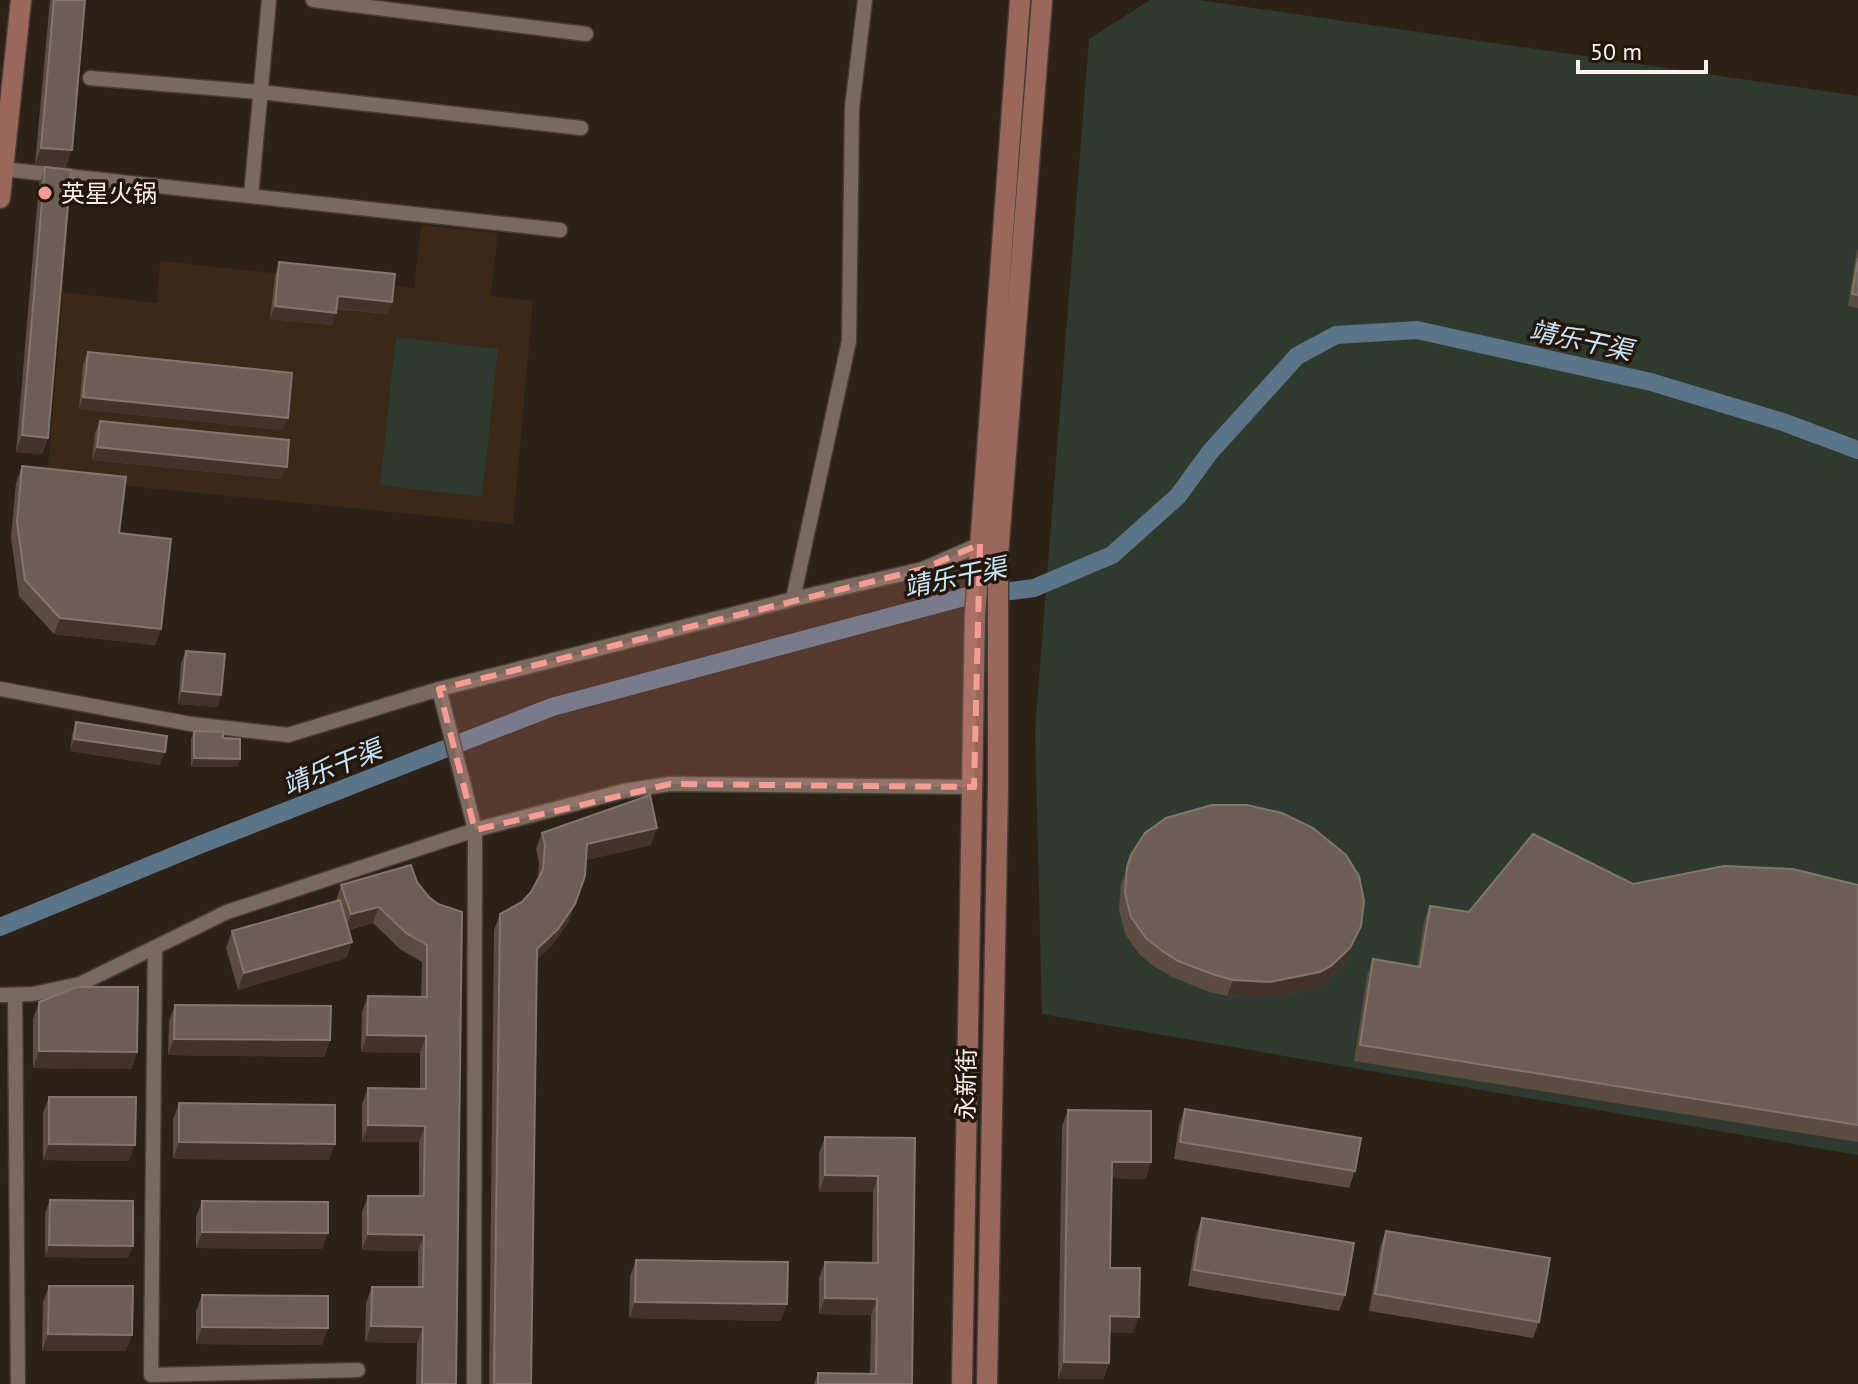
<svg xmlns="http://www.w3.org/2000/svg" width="1858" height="1384" viewBox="0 0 1858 1384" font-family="'PT Sans','Noto Sans SC',sans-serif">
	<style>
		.built { fill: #3a2819 }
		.green { fill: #2f3a2e }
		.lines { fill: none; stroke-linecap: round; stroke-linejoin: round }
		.canal { stroke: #5c7488; stroke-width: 18 }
		.street-casing { stroke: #473c35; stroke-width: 17 }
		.secondary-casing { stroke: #473c35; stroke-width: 23 }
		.street { stroke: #7a6a5e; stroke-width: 14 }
		.secondary { stroke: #99675b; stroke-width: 20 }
		.wall { fill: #5b4c42 }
		.shaded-wall { fill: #413328 }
		.building { fill: #6c5e54; stroke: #82756b; stroke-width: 2 }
		.marked { fill: #f59c94; fill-opacity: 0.2; stroke: #f59c94; stroke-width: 6; stroke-dasharray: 16 10; stroke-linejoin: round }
		.poi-dot { fill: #f59c94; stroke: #23170c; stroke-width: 3 }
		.labels { text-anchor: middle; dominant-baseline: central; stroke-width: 7; stroke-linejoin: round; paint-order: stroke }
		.poi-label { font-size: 24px; fill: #faf1ea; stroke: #23170c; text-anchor: start }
		.street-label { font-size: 24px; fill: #faf1ea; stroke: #23170c }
		.water-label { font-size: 26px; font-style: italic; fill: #c9e5fc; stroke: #23170c }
	</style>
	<rect width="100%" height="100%" fill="#2d2015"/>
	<path class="built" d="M421,225L498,233L491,296L533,301L513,524L47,478L63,292L157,303L160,261L414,288Z"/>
	<path class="green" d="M1150,0H1199L1858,96V1155L1042,1014L1035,730L1089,39Z
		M396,337L498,349L482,497L380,485Z"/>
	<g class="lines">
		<path class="canal" d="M0,927L202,844L552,707L964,597L1034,588L1112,555L1178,496L1210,452L1297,356L1336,335L1417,330L1651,382L1783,422L1858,450"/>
		<g class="street-casing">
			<path id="street" d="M313,0L586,34
				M90,78L260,92L581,128
				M3,169L560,230
				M251,196L269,0
				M793,599L849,341L852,108L865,0
				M0,689L191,724L288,735L439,689L793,599L923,569L980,544
				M439,689L475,830L474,1384
				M155,948L151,1375L358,1370
				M0,995L33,994L80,984L227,912L475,830L624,791L670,784L974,787
				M15,995L18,1384"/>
		</g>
		<g class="secondary-casing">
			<path id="secondary" d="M0,198L21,0
				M962,1384L975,616L1020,0
				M987,1384L998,786V555L1042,0"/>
		</g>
		<use href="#street" class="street"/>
		<use href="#secondary" class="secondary"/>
	</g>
	<path class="wall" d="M50,0H85L66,167L35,164Z
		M45,167L48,438L42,454L16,452L39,184Z
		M1858,248V308L1848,306L1856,254Z
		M279,262L388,314L337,309L332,325L270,319L275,275Z
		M88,352L283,430L79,409L83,364Z
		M100,421L282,479L92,460L95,433Z
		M22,466L119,533L161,629L155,645L54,634L19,596L11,538L16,483Z
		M186,651L221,695L217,707L178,704L181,663Z
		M76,722L160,765L70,751L72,735Z
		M194,731L223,738L237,767H191V739Z
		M542,833L651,845L586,860L569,921L552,945L536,960L531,1384H489L494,930L500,914L522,902L531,892L538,880L539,862L536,849Z
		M1131,855L1361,926L1355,942L1344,965L1325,982L1314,989L1264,998L1227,996L1209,992L1172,977L1155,967L1140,955L1125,934L1119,909L1121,884Z
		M417,882L429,897L456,1384H416L417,1343L365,1342L366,1303L372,1287H418V1251L362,1250V1212L368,1196H419V1142H362V1104L368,1088L420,1089V1053L361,1052L362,1012L368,996L421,997L422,962L400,949L373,923L348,930L352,942L346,958L238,990L226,948L232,931L336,901L341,885Z
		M1633,884L1858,885V1142L1354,1061L1367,976L1373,959L1417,966L1424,922L1430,906L1469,912Z
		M39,1002L137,1052L131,1069L33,1068V1019Z
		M175,1005L330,1040L324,1057L168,1055L169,1021Z
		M49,1097L129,1161L43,1160V1113Z
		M179,1103L329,1160L173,1159V1120Z
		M1185,1109L1355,1171L1349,1188L1174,1159L1179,1125Z
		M1068,1110L1151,1162L1145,1179L1112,1178L1110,1268L1133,1333L1109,1332V1363L1103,1379H1058L1062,1126Z
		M825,1137L915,1138L912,1384H814L818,1373L870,1374L871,1315L819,1314V1278L825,1262L872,1263L873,1192H819V1153Z
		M50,1200L128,1258L45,1257V1213Z
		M202,1201L322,1249L196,1248V1217Z
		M1202,1218L1345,1295L1339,1311L1188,1286L1196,1235Z
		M1386,1231L1539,1322L1533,1338L1369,1311L1380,1247Z
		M636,1260L781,1321L629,1318L630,1276Z
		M49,1286L126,1351H42L43,1302Z
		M202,1295L322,1345L196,1344V1311Z"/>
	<path class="shaded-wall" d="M41,148L72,150L66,167L35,164Z
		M338,296L392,302L388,314L334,308Z
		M275,306L336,313L332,325L270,319Z
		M83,397L288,418L283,430L79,409Z
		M22,435L48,438L42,454L16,452Z
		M97,447L287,467L282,479L92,460Z
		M60,618L161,629L155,645L54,634Z
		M182,691L221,695L217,707L178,704Z
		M74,739L165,752L160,765L70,751Z
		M194,758L240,759L237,767H191Z
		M657,828L651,845L581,861L587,844Z
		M575,904L569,921L552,945L531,965L537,949Z
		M379,907L373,923L345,930L351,914Z
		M1361,926L1355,942L1344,965L1325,982L1314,989L1264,998L1227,996L1233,980Z
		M352,942L346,958L238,990L244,973Z
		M367,1035L426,1036L420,1053L361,1052Z
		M174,1039L330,1040L324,1057L168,1055Z
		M39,1051L137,1052L131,1069L33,1068Z
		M368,1125L425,1126L419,1142H362Z
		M179,1142L335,1144L329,1160L173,1159Z
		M49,1144L135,1145L129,1161L43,1160Z
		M1112,1162H1151L1145,1179L1106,1178Z
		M825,1175L878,1176L873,1192H819Z
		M202,1232L328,1233L322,1249L196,1248Z
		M368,1234L424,1235L418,1251L362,1250Z
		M49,1245L133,1246L128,1258L45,1257Z
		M825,1298L877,1299L871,1315L819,1314Z
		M635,1302L787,1304L781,1321L629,1318Z
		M1110,1316L1139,1317L1133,1333L1104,1332Z
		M371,1326L423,1327L417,1343L365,1342Z
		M202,1327L328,1328L322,1345L196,1344Z
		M48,1334L132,1335L126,1351H42Z
		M1064,1362L1109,1363L1103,1379H1058Z"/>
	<path class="building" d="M54,0H85L72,150L41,148Z
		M45,167L71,170L48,438L22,435Z
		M1858,258V295L1852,294Z
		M279,262L395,274L392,302L338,296L336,313L275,306Z
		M88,352L292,373L288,418L83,397Z
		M100,421L289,440L287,467L97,447Z
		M22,466L126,477L119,533L171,539L161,629L60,618L25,580L17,522Z
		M186,651L225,654L221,695L182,691Z
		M76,722L167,736L165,752L74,739Z
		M194,731L223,732V738L240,739V759L194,758Z
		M650,795L657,828L587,844L585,876L575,904L558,929L537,949L531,1384H494L500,914L522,902L531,892L543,870L545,845L542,833Z
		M1212,805H1247L1282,813L1313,828L1346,855L1359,876L1364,901L1361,926L1350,948L1331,966L1320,972L1270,982L1233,980L1215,975L1178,961L1161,950L1146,938L1131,917L1125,893L1127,867L1131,855L1145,833L1166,818Z
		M1533,834L1633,884L1724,866L1793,869L1858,885V1125L1360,1045L1373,959L1420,967L1430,906L1469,912Z
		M411,865L417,882L429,897L438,904L462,912L456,1384H422L423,1327L371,1326L372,1287H423L424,1235L368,1234V1196H424L425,1126L368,1125V1088L426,1089V1036L367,1035L368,996L427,997V945L406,933L379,907L351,914L341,885Z
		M340,900L352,942L244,973L232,931Z
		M77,987H138L137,1052L39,1051V1002Z
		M175,1005L331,1006L330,1040L174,1039Z
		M49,1097H136L135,1145L49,1144Z
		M179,1103L335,1105V1144L179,1142Z
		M1185,1109L1361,1138L1355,1171L1180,1142Z
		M1068,1110L1151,1111V1162H1112L1110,1268H1140L1139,1317L1110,1316L1109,1363L1064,1362Z
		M825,1137L915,1138L912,1384H818V1373L876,1374L877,1299L825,1298V1262L878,1263V1176L825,1175Z
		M50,1200L133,1201V1246L49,1245Z
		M202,1201L328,1202V1233L202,1232Z
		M1202,1218L1354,1243L1345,1295L1194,1270Z
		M1386,1231L1550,1258L1539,1322L1375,1294Z
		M636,1260L788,1262L787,1304L635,1302Z
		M49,1286H133L132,1335L48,1334Z
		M202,1295L328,1296V1328L202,1327Z"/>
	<path class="marked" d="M980,544L974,787L670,784L475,830L439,689L923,569Z"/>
	<circle class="poi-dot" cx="45" cy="193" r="8"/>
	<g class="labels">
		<g class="poi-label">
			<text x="61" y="193">英星火锅</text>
		</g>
		<g class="street-label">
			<text transform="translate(966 1084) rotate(-89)">永新街</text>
		</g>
		<g class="water-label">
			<text transform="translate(1581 340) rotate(12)">靖乐干渠</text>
			<text transform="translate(955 577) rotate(-12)">靖乐干渠</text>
			<text transform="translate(332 767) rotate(-22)">靖乐干渠</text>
		</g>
	</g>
	<path d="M1578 60v12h128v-12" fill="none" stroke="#faf1ea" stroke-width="4"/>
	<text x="1590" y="60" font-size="24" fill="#faf1ea" stroke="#23170c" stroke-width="6" paint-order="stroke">50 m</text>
</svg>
